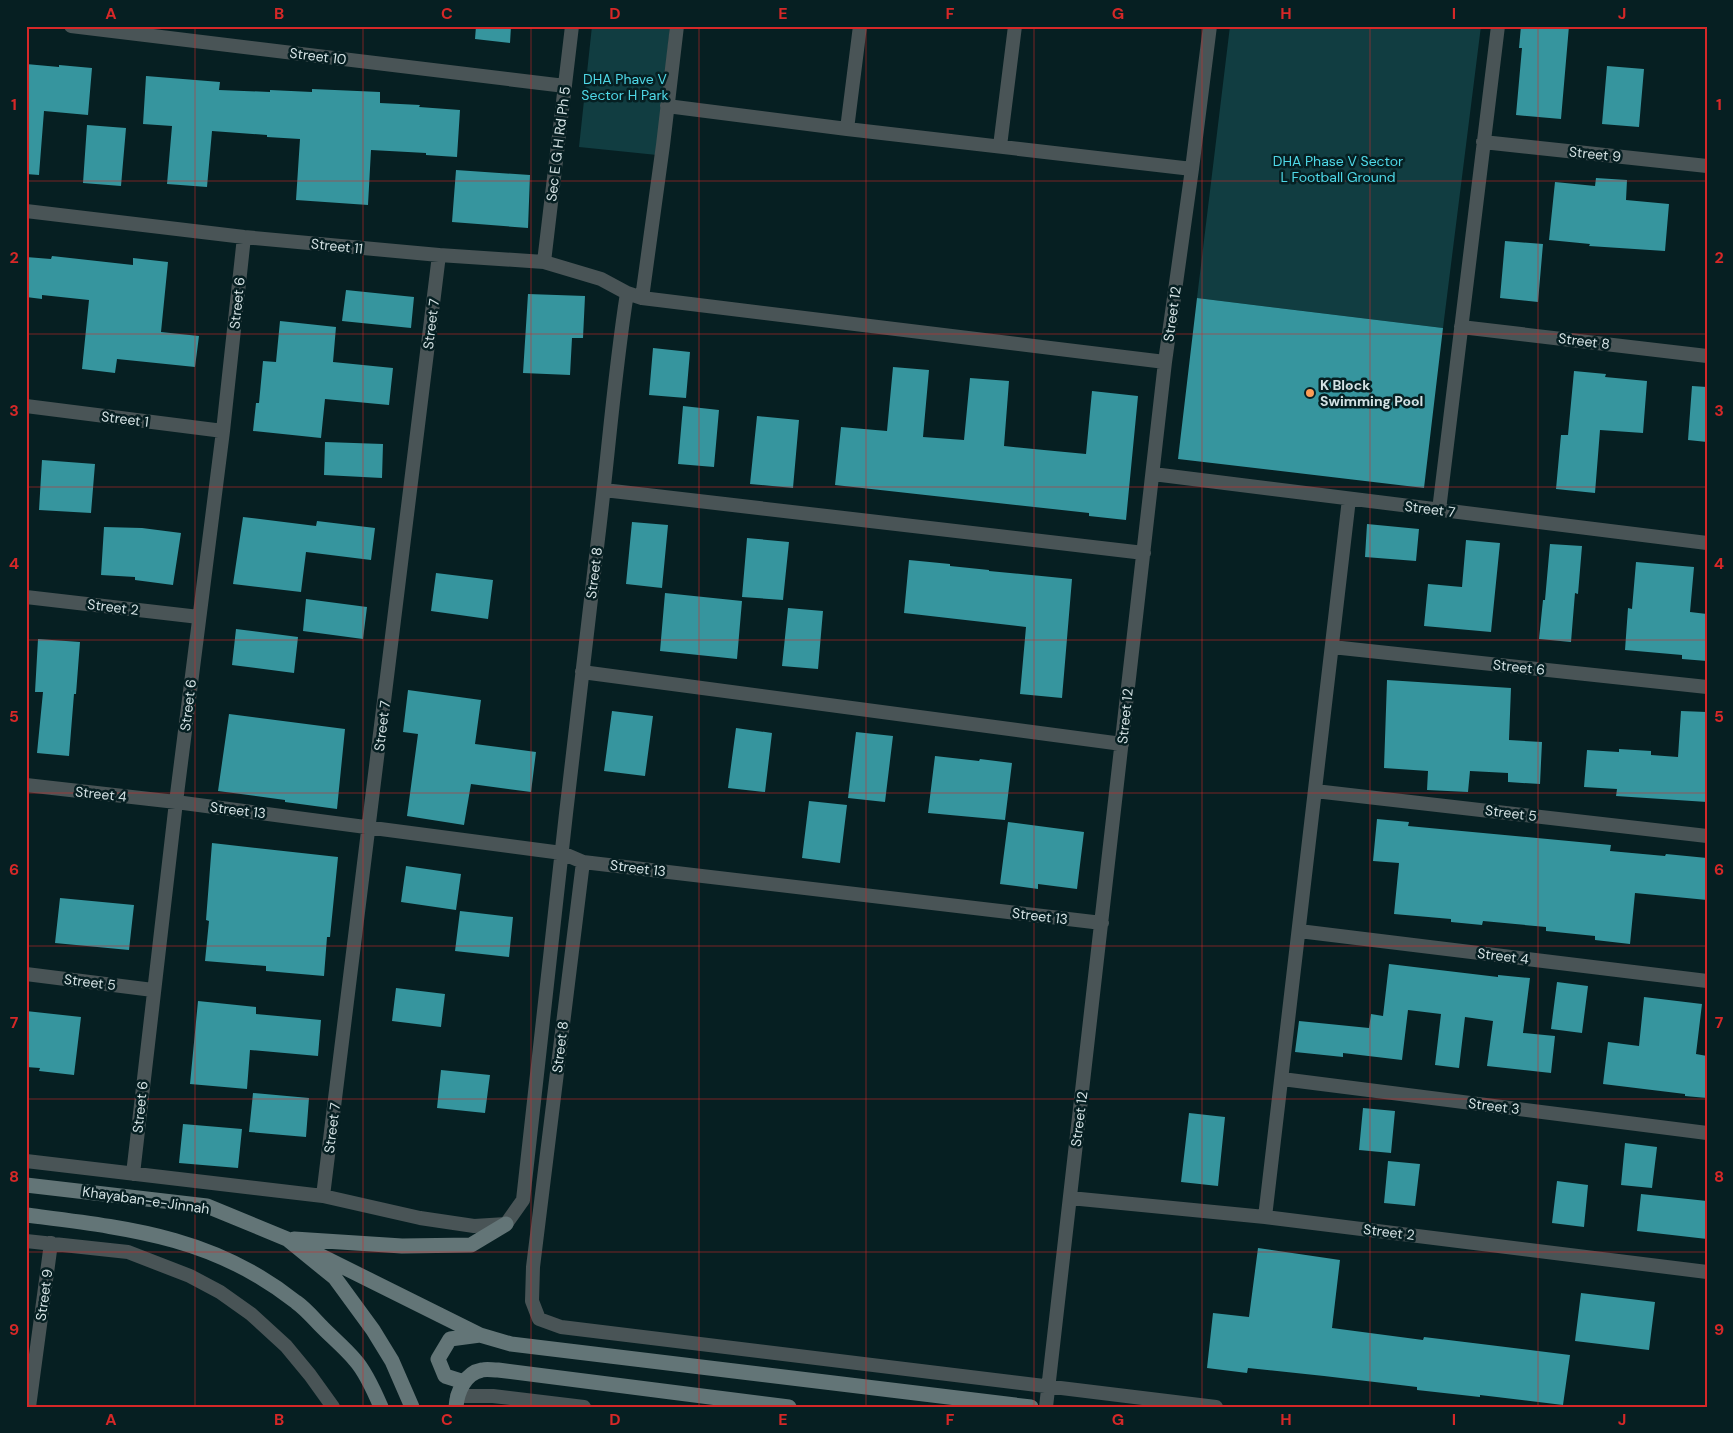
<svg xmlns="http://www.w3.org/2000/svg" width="1733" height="1433" viewBox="0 0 1733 1433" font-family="'DM Sans',sans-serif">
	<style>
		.green { fill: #113d41 }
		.building { fill: #36959e }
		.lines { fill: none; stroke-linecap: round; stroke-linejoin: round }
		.street { stroke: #495456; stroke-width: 14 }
		.secondary { stroke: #637577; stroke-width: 15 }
		.grid { fill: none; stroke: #d62828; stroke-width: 1; stroke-opacity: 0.55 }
		.poi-dot { fill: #fd9c56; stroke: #061f22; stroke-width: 2 }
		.labels { text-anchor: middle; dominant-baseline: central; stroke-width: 5; stroke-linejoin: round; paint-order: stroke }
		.street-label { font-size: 14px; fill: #d4e2e4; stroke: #061f22 }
		.park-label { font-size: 14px; fill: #4fd8e7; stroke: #061f22 }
		.poi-label { font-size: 14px; font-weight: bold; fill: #d4e2e4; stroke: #061f22; text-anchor: start }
		.neatline { fill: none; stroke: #d62828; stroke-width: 2 }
		.grid-label { font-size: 16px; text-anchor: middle; font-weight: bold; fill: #d62828 }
	</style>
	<rect width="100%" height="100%" fill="#061f22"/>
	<path class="green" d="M592,26H670L657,155L579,147Z
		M1230,26H1481L1443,328L1197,298Z"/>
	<path class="building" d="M476,26H511L510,43L475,39Z
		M1521,26H1569L1561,119L1516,115L1522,48H1519Z
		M26,64L59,67V65L92,68L88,115L44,111L39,175L26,174Z
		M1607,66L1644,69L1639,127L1602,124Z
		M146,76L220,82L219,90L270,92V90L312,92V89L380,92V103L420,105L419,107L460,110L457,157L426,155V153L371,150L368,205L296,200L300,139L267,137V135L212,131L207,187L167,184L172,126L143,124Z
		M87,125L126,128L121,186L83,183Z
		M456,170L530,175L528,228L452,222Z
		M1596,178L1627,180L1626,200L1669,204L1665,251L1589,246L1590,244L1549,240L1555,182L1595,186Z
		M1505,241L1543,244L1538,302L1500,298Z
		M52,256L133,265V258L168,262L161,332L199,336L195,367L117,359L115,373L82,369L89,300L42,295V299L26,297V257L51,259Z
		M346,290L414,297L411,328L342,321Z
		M528,294L585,296L583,338H572L570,375L523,373Z
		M1197,298L1443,328L1424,488L1178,459Z
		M280,321L336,327L333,362L393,368L389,405L325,399L321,438L253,431L256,403H259L263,361L276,362Z
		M653,348L690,352L686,398L649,395Z
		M893,367L929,370L923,437L964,440L970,378L1009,381L1004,446L1044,450L1086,454L1092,391L1138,396L1126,520L1089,516V513L835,485L841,427L887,431Z
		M1574,371L1606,374L1605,377L1647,381L1643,433L1600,430L1595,493L1556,489L1561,435H1568Z
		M1692,386L1707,387V442L1688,440Z
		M683,406L719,410L714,467L678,464Z
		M757,416L799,420L793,488L750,484Z
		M325,442L383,444L382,478L324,475Z
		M42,460L95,464L91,513L39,510Z
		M243,517L316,526L317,521L375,528L371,560L306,552L301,592L233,584Z
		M632,522L668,525L662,588L626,584Z
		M1367,524L1419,529L1416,561L1365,557Z
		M104,527L142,528L181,533L173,585L135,580V577L101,575Z
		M747,538L789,542L783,600L742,597Z
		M1466,540L1500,543L1491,632L1424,626L1428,584L1462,587Z
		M1550,544L1582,546L1578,594L1575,593L1571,642L1539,639L1543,600H1545Z
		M909,560L950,564V566L989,570V571L1072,579L1062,698L1020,694L1026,627L904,613Z
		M1636,562L1694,567L1690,612L1707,614V661L1682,659V655L1625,650L1628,608L1632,609Z
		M436,573L493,580L488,619L431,611Z
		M665,593L742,601L737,659L660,651Z
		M306,599L367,607L363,639L303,631Z
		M788,608L823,611L818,669L782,666Z
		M236,629L298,637L294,673L232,665Z
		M38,639L80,642L76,694H74L69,756L37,753L43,692H35Z
		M1387,680L1511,688L1509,740L1542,742L1540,784L1508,782V773L1470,771L1468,792L1427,790L1428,771L1384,768Z
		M408,690L481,700L475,744L536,752L531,792L471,784L464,825L407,816L418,734L403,732Z
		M612,711L653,716L645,776L604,771Z
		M1681,711L1707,712V802L1616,796L1617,789L1584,787L1587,750L1619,752V749L1651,751V755L1678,757Z
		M229,714L345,729L337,809L285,802V800L218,791Z
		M736,728L772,733L765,792L728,788Z
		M856,732L893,736L885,802L848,798Z
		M935,756L979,761L980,759L1012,763L1005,820L928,813Z
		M809,801L847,805L840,863L802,858Z
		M1377,819L1409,822L1408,826L1611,845L1610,851L1665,856L1666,854L1707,858V900L1635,893L1630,944L1595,940V936L1546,931V927L1483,921L1482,925L1451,922V919L1394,914L1399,863L1373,861Z
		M1008,822L1084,832L1077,889L1038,884V889L1000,884Z
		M212,843L338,857L330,937H327L324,976L266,971V966L205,961L209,921L206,920Z
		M406,866L461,874L456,910L401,902Z
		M60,898L134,905L129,950L55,943Z
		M460,911L513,917L509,957L455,951Z
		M1389,964L1498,977V975L1530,978L1523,1033L1555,1036L1551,1073L1487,1066L1493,1021L1465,1017L1459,1068L1435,1065L1441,1014L1408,1010L1402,1060L1343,1053V1057L1295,1052L1299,1021L1369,1028L1371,1014L1383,1016Z
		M1557,982L1588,986L1582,1033L1551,1029Z
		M396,988L445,994L441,1027L392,1021Z
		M1644,997L1702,1004L1696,1054L1707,1056V1098L1685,1096V1094L1603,1084L1608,1042L1639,1046Z
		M198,1001L256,1007V1014L321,1020L318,1056L250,1050L247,1089L190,1084Z
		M26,1011L81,1017L74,1075L39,1071L40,1068L26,1067Z
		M441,1070L490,1075L485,1113L437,1108Z
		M253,1093L309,1098L306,1137L249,1132Z
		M1363,1108L1395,1111L1391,1153L1359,1150Z
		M1189,1113L1225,1117L1218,1186L1181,1182Z
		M183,1124L242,1129L238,1168L179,1163Z
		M1625,1143L1657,1147L1652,1188L1621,1185Z
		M1388,1161L1420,1164L1415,1206L1384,1203Z
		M1557,1181L1588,1185L1584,1227L1552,1223Z
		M1641,1194L1707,1201V1239L1637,1231Z
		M1258,1248L1340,1260L1332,1328L1423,1340L1424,1337L1570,1355L1563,1405L1480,1395V1397L1417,1390V1387L1324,1376L1248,1368L1247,1373L1207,1368L1213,1313L1249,1317Z
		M1581,1293L1655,1302L1649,1350L1575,1341Z"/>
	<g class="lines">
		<path class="street" d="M71,26L565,86
			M667,106L847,129L1192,169
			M847,129L860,26
			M1483,142L1707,166
			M1000,146L1015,26
			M26,211L244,237L439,255L544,262L601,279L627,293L642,298L1165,362
			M544,262L572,26
			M642,298L663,145L677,26
			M1461,327L1707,356
			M26,406L223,431
			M1153,474L1707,543
			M604,490L1144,553
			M1439,510L1498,26
			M26,597L199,617
			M1332,647L1707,687
			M582,672L1122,744
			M26,785L176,802L562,853L583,862L1102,923
			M1315,791L1707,836
			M583,862L533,1267L532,1301L539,1319L561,1327L1216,1407
			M1299,931L1707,981
			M26,974L153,990
			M1282,1079L1707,1133
			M26,1161L323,1196L420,1218L474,1226L506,1224L523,1200C548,980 571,759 598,539C608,458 614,375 627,293
			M133,1174L176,802L223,431L244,237
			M323,1196L439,255
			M1070,1198L1265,1217L1707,1272
			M1265,1217L1349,499
			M26,1241L128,1252L190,1276L220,1292L251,1314L286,1346L310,1375L333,1407
			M457,1396H493L584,1407
			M29,1407L51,1243
			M1046,1407L1165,362L1192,169L1210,26"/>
		<path class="secondary" d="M26,1185L207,1206L287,1239L335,1278L373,1330L392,1361L412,1407
			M26,1215C127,1228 213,1236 296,1302C306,1309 314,1319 323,1328C334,1339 346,1349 355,1360C365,1371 375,1393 381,1407
			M287,1239L480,1335L511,1344L1031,1407
			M294,1239L402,1246L471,1245L506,1224
			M464,1382L445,1376L438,1359L450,1339L480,1335
			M456,1407C457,1392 465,1373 482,1370C487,1369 492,1370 498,1370L789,1407"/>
	</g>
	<path class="grid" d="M195,26V1407M363,26V1407M531,26V1407M699,26V1407M866,26V1407M1034,26V1407M1202,26V1407M1370,26V1407M1538,26V1407M26,181H1707M26,334H1707M26,487H1707M26,640H1707M26,793H1707M26,946H1707M26,1099H1707M26,1252H1707"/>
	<circle class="poi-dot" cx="1310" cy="393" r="5"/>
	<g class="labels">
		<g class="street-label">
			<text transform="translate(318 56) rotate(7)">Street 10</text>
			<text transform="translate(558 144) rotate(-83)">Sec E G H Rd Ph 5</text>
			<text transform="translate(1595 154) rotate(6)">Street 9</text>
			<text transform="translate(337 246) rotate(6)">Street 11</text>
			<text transform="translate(237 303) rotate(-84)">Street 6</text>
			<text transform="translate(1172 314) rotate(-82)">Street 12</text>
			<text transform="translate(431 324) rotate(-83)">Street 7</text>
			<text transform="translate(1584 341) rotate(7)">Street 8</text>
			<text transform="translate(125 419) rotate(7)">Street 1</text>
			<text transform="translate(1430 509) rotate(7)">Street 7</text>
			<text transform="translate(594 573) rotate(-83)">Street 8</text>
			<text transform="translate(113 607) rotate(7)">Street 2</text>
			<text transform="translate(1519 667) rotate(6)">Street 6</text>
			<text transform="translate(188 705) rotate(-83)">Street 6</text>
			<text transform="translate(1125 716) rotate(-84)">Street 12</text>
			<text transform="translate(382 726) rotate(-83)">Street 7</text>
			<text transform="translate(101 794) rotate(6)">Street 4</text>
			<text transform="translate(238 810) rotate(7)">Street 13</text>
			<text transform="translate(1511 813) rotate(7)">Street 5</text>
			<text transform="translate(638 868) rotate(7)">Street 13</text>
			<text transform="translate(1040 916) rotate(7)">Street 13</text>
			<text transform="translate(1503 956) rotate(7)">Street 4</text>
			<text transform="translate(90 982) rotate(7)">Street 5</text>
			<text transform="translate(560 1047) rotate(-83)">Street 8</text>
			<text transform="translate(1494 1106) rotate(7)">Street 3</text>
			<text transform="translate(140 1107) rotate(-84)">Street 6</text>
			<text transform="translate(1079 1119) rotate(-83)">Street 12</text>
			<text transform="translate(332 1128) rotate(-83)">Street 7</text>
			<text transform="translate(146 1200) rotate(8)">Khayaban-e-Jinnah</text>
			<text transform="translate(1389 1232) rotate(7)">Street 2</text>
			<text transform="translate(44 1295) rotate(-82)">Street 9</text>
		</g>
		<g class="park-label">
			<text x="625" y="79">DHA Phave V<tspan x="625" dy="16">Sector H Park</tspan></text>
			<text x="1338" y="161">DHA Phase V Sector<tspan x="1338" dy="16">L Football Ground</tspan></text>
		</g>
		<g class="poi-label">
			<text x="1320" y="385">K Block<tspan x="1320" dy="16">Swimming Pool</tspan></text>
		</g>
	</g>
	<rect width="1733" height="1433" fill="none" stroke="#061f22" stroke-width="55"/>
	<rect x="28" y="28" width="1678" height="1378" class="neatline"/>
	<g class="grid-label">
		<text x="111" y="19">A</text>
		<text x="279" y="19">B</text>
		<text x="447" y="19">C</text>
		<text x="615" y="19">D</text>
		<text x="783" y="19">E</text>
		<text x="950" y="19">F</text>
		<text x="1118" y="19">G</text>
		<text x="1286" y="19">H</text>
		<text x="1454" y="19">I</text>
		<text x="1622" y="19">J</text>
		<text x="14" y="110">1</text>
		<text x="1719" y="110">1</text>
		<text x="14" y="263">2</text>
		<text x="1719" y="263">2</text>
		<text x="14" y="416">3</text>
		<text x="1719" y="416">3</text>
		<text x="14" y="569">4</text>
		<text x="1719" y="569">4</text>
		<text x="14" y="722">5</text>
		<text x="1719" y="722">5</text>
		<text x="14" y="875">6</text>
		<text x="1719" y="875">6</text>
		<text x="14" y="1028">7</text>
		<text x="1719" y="1028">7</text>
		<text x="14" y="1182">8</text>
		<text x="1719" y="1182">8</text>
		<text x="14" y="1335">9</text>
		<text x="1719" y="1335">9</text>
		<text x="111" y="1425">A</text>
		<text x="279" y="1425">B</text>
		<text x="447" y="1425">C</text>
		<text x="615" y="1425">D</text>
		<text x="783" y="1425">E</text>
		<text x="950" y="1425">F</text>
		<text x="1118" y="1425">G</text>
		<text x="1286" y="1425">H</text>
		<text x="1454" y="1425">I</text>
		<text x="1622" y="1425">J</text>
	</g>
</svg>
